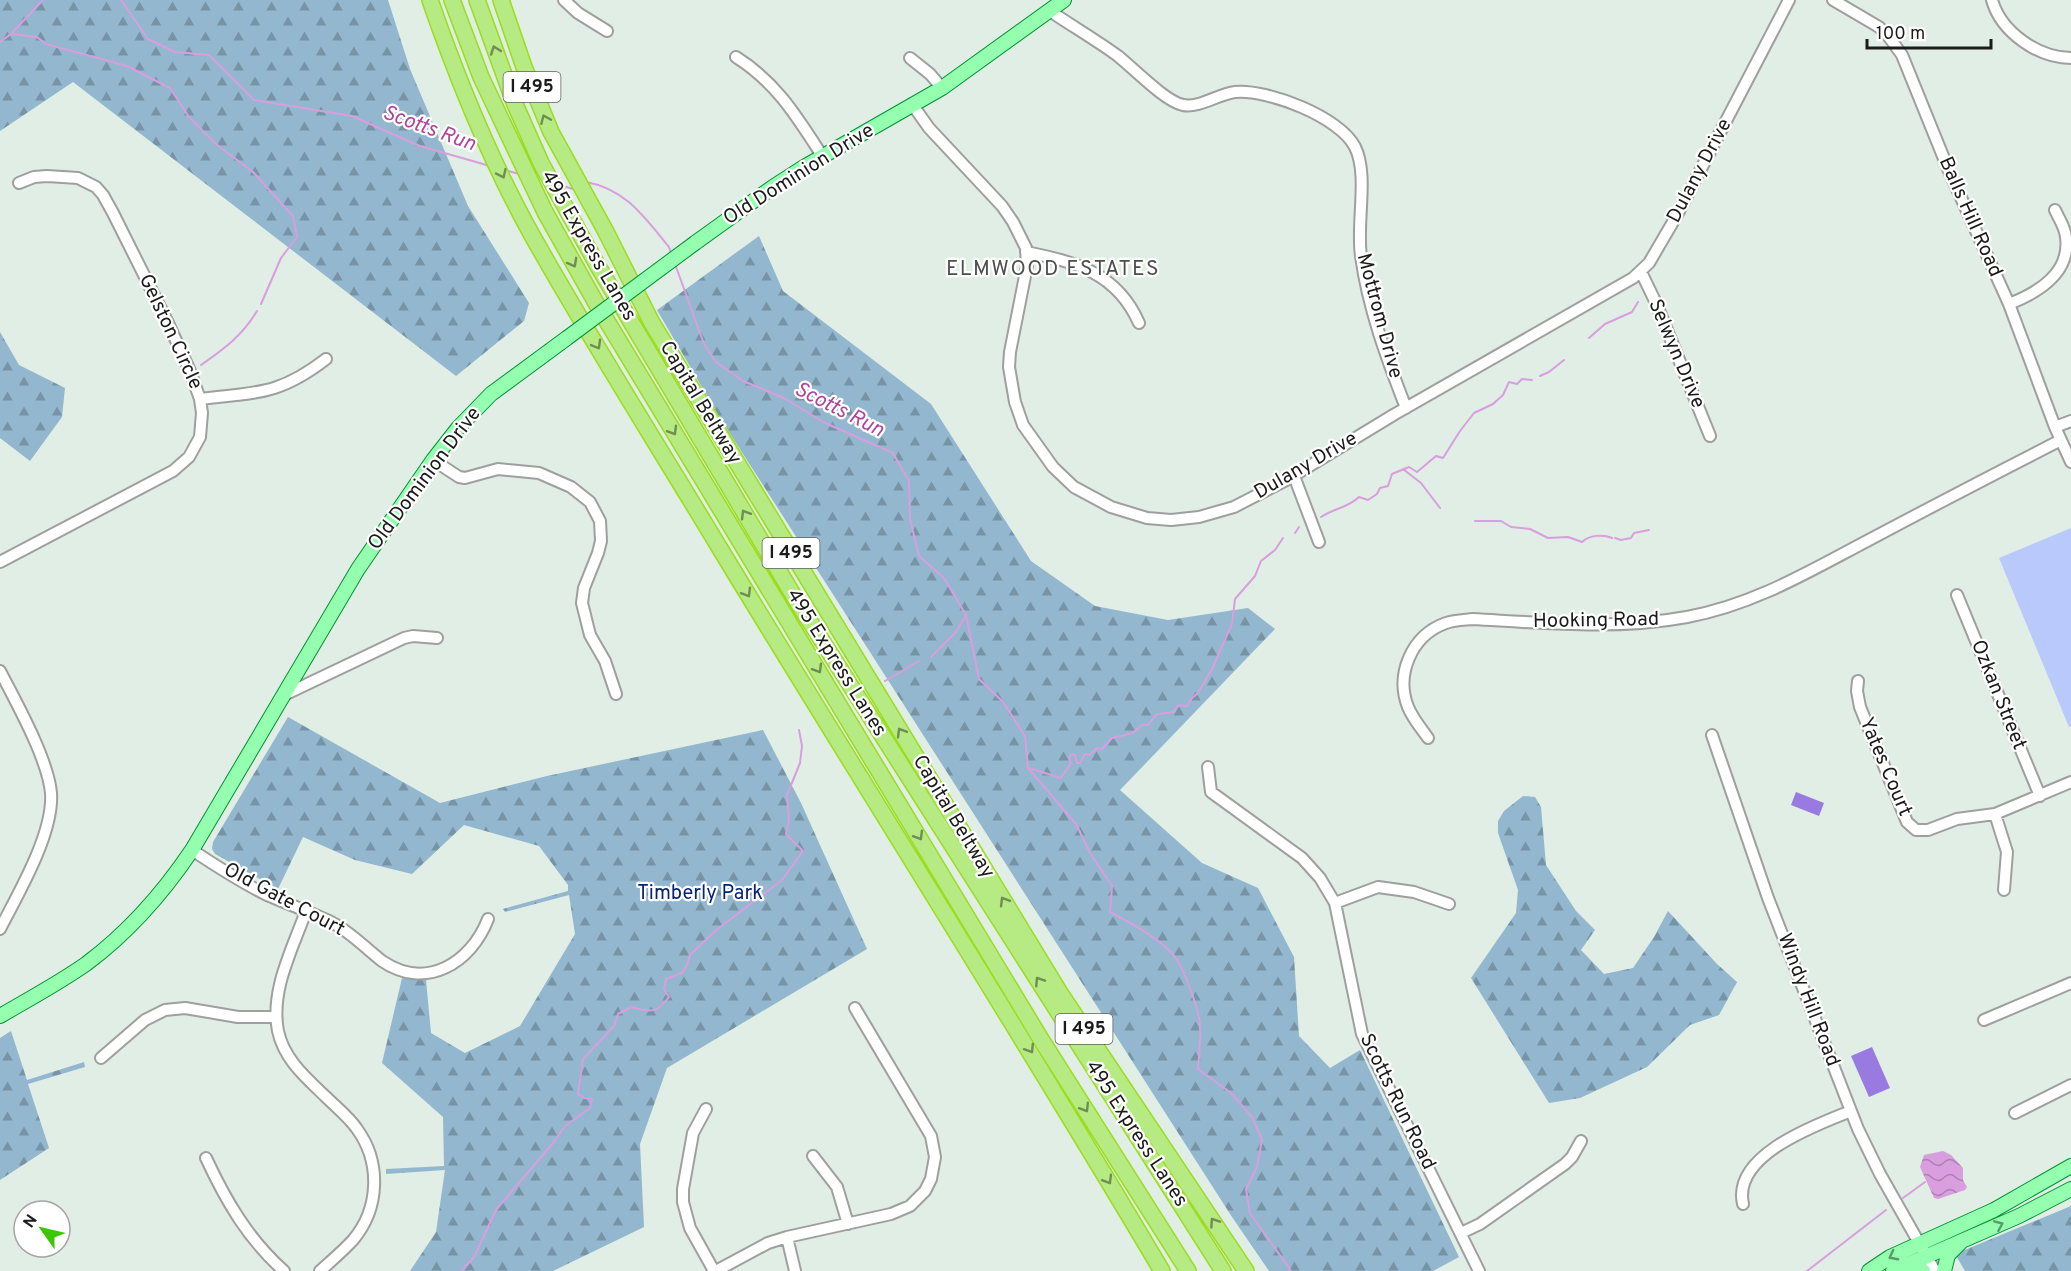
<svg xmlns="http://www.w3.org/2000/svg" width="2071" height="1271" viewBox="0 0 2071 1271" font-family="Overpass,sans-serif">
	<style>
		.forest { fill: url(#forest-firs) }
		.park { fill: #bac9fb }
		.pitch { fill: #997ae1 }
		.water { fill: url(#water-waves) }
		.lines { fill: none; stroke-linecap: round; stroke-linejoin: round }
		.stream { stroke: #d89ede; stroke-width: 2 }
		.minor-casing { stroke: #9f9f9f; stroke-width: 14 }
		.major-casing { stroke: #009334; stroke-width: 16 }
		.highway-casing { stroke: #9bdd1c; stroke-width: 18 }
		.minor { stroke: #fff; stroke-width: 10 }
		.major { stroke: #94ffaf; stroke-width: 14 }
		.highway { stroke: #b6ea83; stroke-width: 15 }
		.major-bridge-casing { stroke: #009334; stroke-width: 16; stroke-linecap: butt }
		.major-bridge { stroke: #94ffaf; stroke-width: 14 }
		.oneway { stroke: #708d54 }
		.oneway2 { stroke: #5e986c }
		.labels { text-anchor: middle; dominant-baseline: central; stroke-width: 4.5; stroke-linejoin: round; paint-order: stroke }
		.shield { fill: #fff; stroke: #5f5f5f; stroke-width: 1.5 }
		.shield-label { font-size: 18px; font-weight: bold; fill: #1b1b1b }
		.street-label { font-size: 20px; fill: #1b1b1b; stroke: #fff }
		.park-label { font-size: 20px; fill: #06227d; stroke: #fff }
		.water-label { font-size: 21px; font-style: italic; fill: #ae459b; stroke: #fff }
		.neighbourhood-label { font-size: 21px; letter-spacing: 1.5px; fill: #4e4e4e; stroke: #fff }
	</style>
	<defs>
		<pattern id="forest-firs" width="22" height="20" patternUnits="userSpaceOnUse" patternTransform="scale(1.5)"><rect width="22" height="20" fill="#93b7cf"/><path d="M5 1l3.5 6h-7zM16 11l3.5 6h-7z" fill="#7794a7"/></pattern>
		<pattern id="water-waves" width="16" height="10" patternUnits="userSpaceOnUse" patternTransform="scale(1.5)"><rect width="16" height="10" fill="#d89ede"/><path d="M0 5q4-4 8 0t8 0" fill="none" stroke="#ae80b3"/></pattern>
	</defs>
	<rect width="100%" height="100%" fill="#e0eee5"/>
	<path class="forest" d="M0,0H388L410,69L468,206L529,303L524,321L456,376L73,82L0,131Z
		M759,236L783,291L931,404L1031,561L1095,606L1168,620L1248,608L1275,629L1120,790L1202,863L1258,888L1294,957L1299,1036L1330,1068L1360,1050L1459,1257L1433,1271H1269L1232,1217L720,418L657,310Z
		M0,332L19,365L65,388L62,417L30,461L0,438Z
		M288,717L440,803L547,776L763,730L801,803L867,949L667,1068L640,1144L644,1227L553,1271H410L436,1232L445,1170L386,1174V1169L444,1166L443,1117L382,1063L402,978L426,980L431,1033L465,1053L520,1026L575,934L569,895L505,912L503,909L568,891V885L539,846L464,825L412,874L355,860L303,837L278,889L215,854L212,849L213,842Z
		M1523,796L1535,797L1541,807L1546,865L1576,911L1595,930L1581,950L1604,974L1633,968L1654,937L1668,911L1717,964L1737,982L1719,1015L1690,1025L1647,1067L1580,1098L1549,1103L1471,978L1516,913L1518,890L1498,833V821L1504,811Z
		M11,1031L27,1080L84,1062L85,1067L28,1084L49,1148L0,1180V1038Z
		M2071,1206V1271H1965L1955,1254Z"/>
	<path class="park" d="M2071,528V726L2069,727L1999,558Z"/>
	<path class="pitch" d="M1796,792L1824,803L1819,816L1791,805Z
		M1872,1047L1890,1088L1869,1097L1851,1056Z"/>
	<path class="water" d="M1943,1151L1951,1155L1963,1168V1180L1967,1187L1965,1190L1938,1199L1934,1198L1920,1167L1924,1155Z"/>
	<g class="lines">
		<path class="stream" d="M121,0L148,39L175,52L209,55L254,100L352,116L420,146L490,166
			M11,34L37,37L46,44L127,66L170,88L189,117L216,144L253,172L293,216L297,237L281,258L261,304
			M0,42L11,34L43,0
			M505,170L519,174
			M586,182C626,189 645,218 669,247L671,253
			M559,185L577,190
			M675,264L704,344L716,362L743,381L784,398L823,422L893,453L909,481L910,519L919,556L944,578L966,615L979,679L1003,702L1025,736L1028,768L1076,824L1090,853L1112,886L1110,912C1129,922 1163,940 1175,957C1184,969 1200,1011 1200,1027C1201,1040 1199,1055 1198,1069L1231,1093L1252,1117L1262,1140L1257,1167L1246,1189L1250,1213L1291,1271
			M1589,338L1605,324L1632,312L1638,302
			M201,365C225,348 242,336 257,311
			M1540,376L1549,372L1564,360
			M1403,469L1421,483L1440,508
			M1321,517C1334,508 1348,508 1359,497L1368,500L1377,494L1380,488L1388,486L1392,474L1409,467L1417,472L1436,456L1443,458L1460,431L1474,413L1493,404L1503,395L1509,382L1517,384L1522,379L1532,380
			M1475,521H1501L1511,527L1530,529L1548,538L1568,537L1582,542C1589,535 1603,534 1612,538
			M1295,533L1299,527
			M1615,538L1621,540L1631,538L1634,533L1649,530
			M931,657L956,632L966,615
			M885,681L919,661
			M1029,768L1061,778L1071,763L1069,757L1072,754L1075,755L1077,763H1080L1085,754L1090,755L1097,748L1102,749L1112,738L1133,733L1142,725H1148L1157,714L1174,712L1178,705L1187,706L1192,698L1198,693L1212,669L1232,624L1235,599L1255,576L1261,561L1275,550L1283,538
			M1903,1198L1925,1182
			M462,1271L474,1257L496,1210L553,1143L565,1126L590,1108L592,1099L584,1098L578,1094L583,1059L614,1026L618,1014L631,1007C651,1012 656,1014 669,997L664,989L666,979L682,973L687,965L690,955L715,931L782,880L803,851L786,834L789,820L787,795L800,763L802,746L799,730
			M1807,1271L1886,1210"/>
		<g class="minor-casing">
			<path id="minor" d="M564,0L578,13L607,31
				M1833,0L1879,27L1889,37L1902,55L1949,171L2009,304L2055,427L2071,462
				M1992,0C2001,32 2038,58 2071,58
				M1050,11C1072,26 1096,40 1118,56C1133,68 1166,102 1183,105C1200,108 1218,94 1235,92C1268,89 1340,117 1355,147C1369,175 1356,223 1361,256C1368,308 1387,359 1406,408
				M736,57C777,83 797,117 823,157
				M910,58L930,74L942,88
				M912,104L929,128L1002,206L1013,222L1026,248L1027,266L1010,352L1009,367L1015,402L1023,425L1053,467L1074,487L1111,507L1147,518L1171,520L1199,517L1234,507L1288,479L1395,414L1633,278L1649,263L1677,215L1789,0
				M1026,252C1076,262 1117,273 1139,323
				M1641,272L1656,303L1710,436
				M2009,304C2037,293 2071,274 2066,237C2065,227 2059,219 2055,210
				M200,399C256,392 278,396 326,359
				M2055,427L2071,421
				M433,460L459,477L465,478L498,469L539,473L571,487L590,502L600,521L601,541L598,553L584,588L582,603L590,635L605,661L616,694
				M1294,476L1319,542
				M0,562L173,471L189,457L200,437L202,413L200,399L190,371L168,323L113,213L103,195L96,187L78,178L47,176L34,177L19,183
				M1957,595L2040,796
				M0,671C16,702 48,759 51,793C54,833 18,894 0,929
				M1858,681L1857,691L1860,707L1907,822L1916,830H1928L1957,819L1995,814L2071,782
				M282,696L404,638L413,636L437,638
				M1712,735L1768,898L1858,1129L1880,1174L1935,1271
				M1428,738C1421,728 1413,719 1408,707C1395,674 1412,635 1446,623C1455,620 1464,620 1473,619C1544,623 1617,630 1687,617C1753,605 1808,572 1867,541C1931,507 1996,473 2061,440
				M1208,767L1211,792L1302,858L1320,878L1335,903L1362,1034L1479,1271
				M1995,814L2007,852L2004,890
				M192,850C216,866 241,882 267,895C288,904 310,912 331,922C351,932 365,948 382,961C426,991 471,963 488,919
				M1335,903L1378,887L1414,892L1449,904
				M306,911C293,948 270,990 278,1031C284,1059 305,1077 325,1096C336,1107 349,1117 357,1129C381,1162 380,1208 353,1240C343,1251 331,1261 320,1271
				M1984,1020L2071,983
				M101,1058L145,1020L165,1010L185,1008L238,1017H276
				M706,1109L693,1133L683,1189V1202L690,1228L714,1271
				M2015,1113L2071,1085
				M813,1156L837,1187L848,1224
				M206,1158C226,1201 248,1239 284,1271
				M1743,1204C1732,1155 1816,1125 1851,1111
				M1461,1233L1480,1224L1565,1164L1572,1157L1581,1141
				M787,1237L795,1271
				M716,1271L768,1243L787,1237L891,1214L910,1206L925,1191L931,1179L935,1157L931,1136L855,1008"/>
		</g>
		<g class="major-casing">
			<path id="major" d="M695,243L773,187L804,167L942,88L1064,0
				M0,1016C29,999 59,983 86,964C129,932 163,893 192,850L358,569L433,460L458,428L491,394L567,338
				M1901,1270L1908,1268L1923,1271
				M1869,1271L1890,1257L1994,1210L2071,1166
				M1893,1271L2019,1216L2071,1189
				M1944,1271L1948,1255L1960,1243"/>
		</g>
		<g class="highway-casing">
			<path id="highway" d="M430,0C458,81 491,162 533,237C592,342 657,444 719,547C866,789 1018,1028 1162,1271
				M452,0L481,77L545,212L596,303L1042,1041L1188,1271
				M477,0L514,102L541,163L599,268L798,603L1223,1271
				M501,0L524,67L551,132L605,230L652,323L1060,993L1246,1271"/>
		</g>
		<use href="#minor" class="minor"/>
		<use href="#major" class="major"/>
		<use href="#highway" class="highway"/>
		<g class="major-bridge-casing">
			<path id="major-bridge" d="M567,338L695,243"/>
		</g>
		<use href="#major-bridge" class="major-bridge"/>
	</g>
	<defs><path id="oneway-chevron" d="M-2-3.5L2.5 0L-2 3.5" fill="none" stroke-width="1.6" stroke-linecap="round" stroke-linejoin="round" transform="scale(1.5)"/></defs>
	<g class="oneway">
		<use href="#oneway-chevron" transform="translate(495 50) rotate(-110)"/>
		<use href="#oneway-chevron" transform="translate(545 119) rotate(-113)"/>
		<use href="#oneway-chevron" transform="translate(502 174) rotate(65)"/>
		<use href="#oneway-chevron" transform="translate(573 263) rotate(61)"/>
		<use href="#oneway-chevron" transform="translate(597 345) rotate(60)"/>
		<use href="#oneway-chevron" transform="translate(673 431) rotate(59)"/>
		<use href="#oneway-chevron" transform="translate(745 514) rotate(-121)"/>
		<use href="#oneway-chevron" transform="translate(747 593) rotate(59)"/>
		<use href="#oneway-chevron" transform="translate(818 669) rotate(59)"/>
		<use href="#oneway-chevron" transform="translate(901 732) rotate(-121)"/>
		<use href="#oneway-chevron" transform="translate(919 836) rotate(59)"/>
		<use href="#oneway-chevron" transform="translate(1004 901) rotate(-121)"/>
		<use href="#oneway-chevron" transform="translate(1039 981) rotate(-123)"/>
		<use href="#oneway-chevron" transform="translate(1030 1049) rotate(58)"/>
		<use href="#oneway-chevron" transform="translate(1085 1108) rotate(58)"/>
		<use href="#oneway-chevron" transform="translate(1108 1180) rotate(59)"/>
		<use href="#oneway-chevron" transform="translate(1214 1222) rotate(-124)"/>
	</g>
	<g class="oneway2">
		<use href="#oneway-chevron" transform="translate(1999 1225) rotate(-23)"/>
		<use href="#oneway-chevron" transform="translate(1893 1256) rotate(152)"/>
	</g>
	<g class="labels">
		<g class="shield">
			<rect x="503.5" y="72" width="57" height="30" rx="4.5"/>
			<rect x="762.5" y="538" width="57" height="30" rx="4.5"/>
			<rect x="1055.5" y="1014" width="57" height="30" rx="4.5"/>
		</g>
		<g class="shield-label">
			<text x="532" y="87">I 495</text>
			<text x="791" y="553">I 495</text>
			<text x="1084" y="1029">I 495</text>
		</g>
		<g class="street-label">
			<text transform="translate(1700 171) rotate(-62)">Dulany Drive</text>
			<text transform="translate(799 175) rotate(-32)">Old Dominion Drive</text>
			<text transform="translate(1970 217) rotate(66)">Balls Hill Road</text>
			<text transform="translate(588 246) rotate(60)">495 Express Lanes</text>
			<text transform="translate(1379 316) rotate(75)">Mottrom Drive</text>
			<text transform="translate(170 332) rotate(65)">Gelston Circle</text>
			<text transform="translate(1676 354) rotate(67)">Selwyn Drive</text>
			<text transform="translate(700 403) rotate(59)">Capital Beltway</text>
			<text transform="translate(1306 466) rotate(-30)">Dulany Drive</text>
			<text transform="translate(425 479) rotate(-53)">Old Dominion Drive</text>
			<text transform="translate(1596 621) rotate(-1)">Hooking Road</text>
			<text transform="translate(836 663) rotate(58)">495 Express Lanes</text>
			<text transform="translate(1998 695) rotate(68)">Ozkan Street</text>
			<text transform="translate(1885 767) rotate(67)">Yates Court</text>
			<text transform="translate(953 817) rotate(59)">Capital Beltway</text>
			<text transform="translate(284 900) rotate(28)">Old Gate Court</text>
			<text transform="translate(1808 1000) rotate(69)">Windy Hill Road</text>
			<text transform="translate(1397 1102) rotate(64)">Scotts Run Road</text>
			<text transform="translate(1136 1134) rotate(57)">495 Express Lanes</text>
		</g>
		<g class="park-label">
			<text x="700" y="894">Timberly Park</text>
		</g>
		<g class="water-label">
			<text transform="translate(429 129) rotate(20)">Scotts Run</text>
			<text transform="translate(839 410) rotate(27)">Scotts Run</text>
		</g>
		<g class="neighbourhood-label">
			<text x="1053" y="269">ELMWOOD ESTATES</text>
		</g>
	</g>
	<g transform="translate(42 1229) rotate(304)"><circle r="28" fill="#ffffff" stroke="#a4a4a4" stroke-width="1.5"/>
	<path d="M0-4.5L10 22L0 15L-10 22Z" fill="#3ec700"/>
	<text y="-9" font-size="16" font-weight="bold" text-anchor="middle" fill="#1b1b1b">N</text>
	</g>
	<path d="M1867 39v9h124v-9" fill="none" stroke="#1b1b1b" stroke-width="3"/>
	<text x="1876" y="39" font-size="18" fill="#1b1b1b" stroke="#ffffff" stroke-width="4.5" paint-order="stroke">100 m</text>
</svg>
